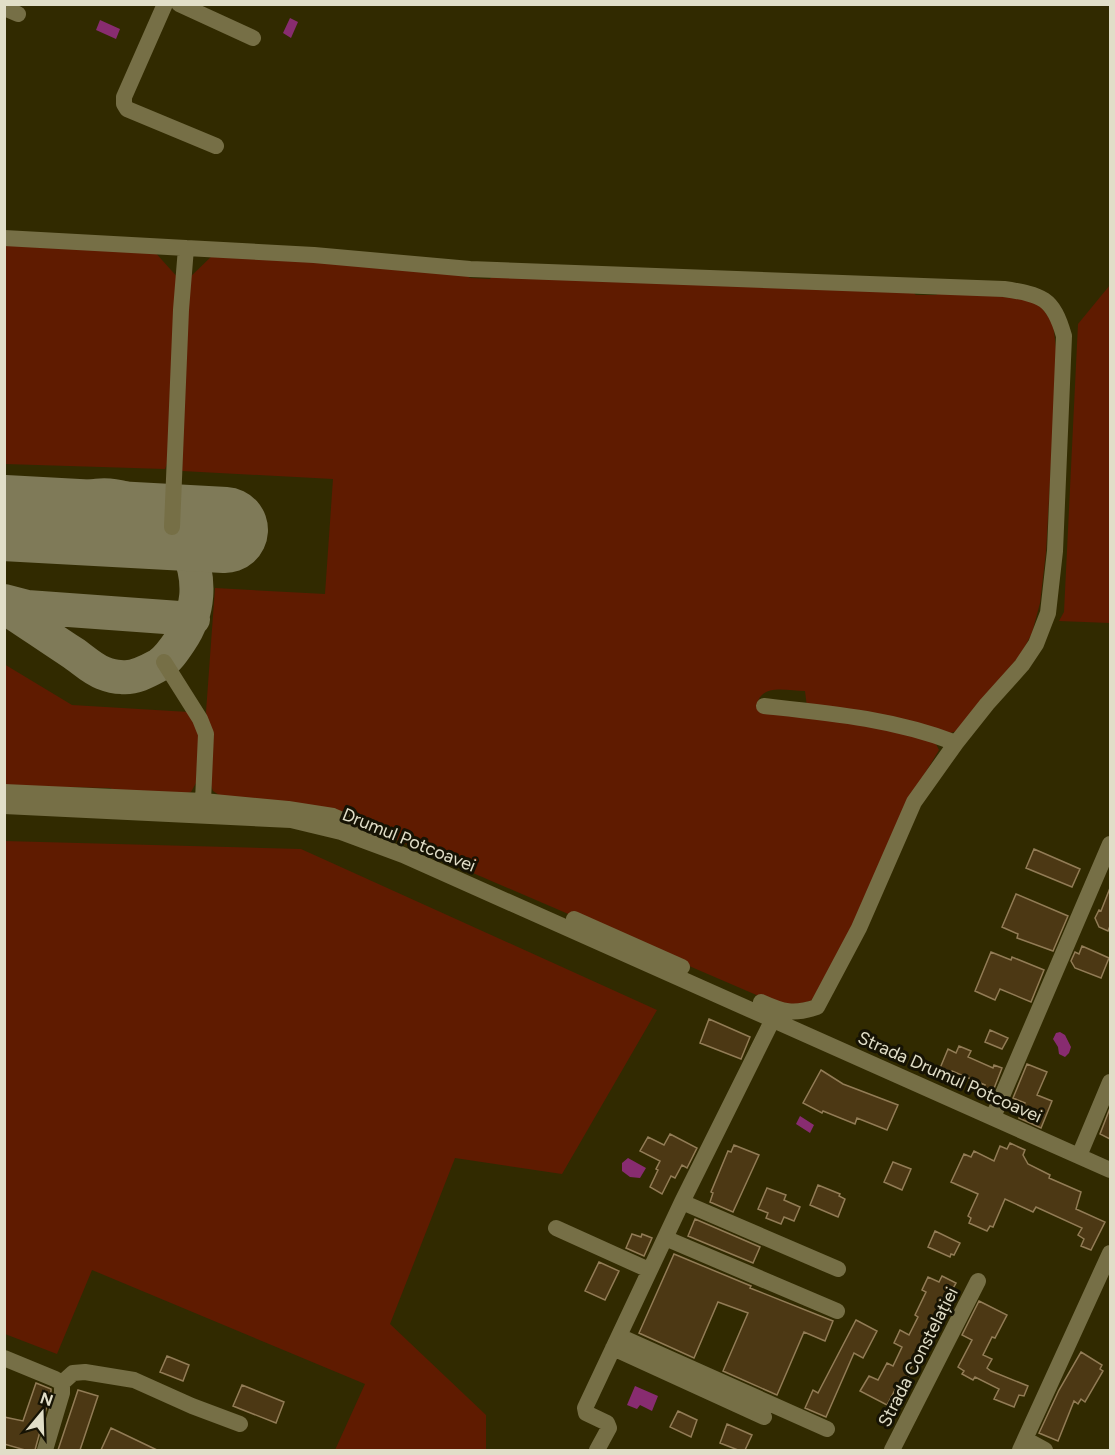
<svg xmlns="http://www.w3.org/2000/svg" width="1115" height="1455" viewBox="0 0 1115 1455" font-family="Figtree,sans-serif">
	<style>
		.green { fill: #5f1b00 }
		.water { fill: #882c70 }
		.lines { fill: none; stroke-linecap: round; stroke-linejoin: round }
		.taxiway { stroke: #7f7a58; stroke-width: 34 }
		.runway { stroke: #7f7a58; stroke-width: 86 }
		.building { fill: #4c3814; stroke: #927c56; stroke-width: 1.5 }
		.minor { stroke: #766f46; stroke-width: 16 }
		.labels { text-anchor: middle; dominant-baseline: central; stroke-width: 6; stroke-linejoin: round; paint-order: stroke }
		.street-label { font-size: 18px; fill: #e1dec8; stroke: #161304 }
	</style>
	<rect width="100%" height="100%" fill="#312a00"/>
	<path class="green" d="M5,243L153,250L180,280L170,456L165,469L5,464Z
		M214,254L464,273L470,278L490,279L494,273L908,288L916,295H936L945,290L1037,301L1053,323L1057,357L1046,552L1040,603L1032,633L1021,654L957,731L947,734L807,707L805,691C788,691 762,683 757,704L934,740L939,750L912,795L818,999L791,1006L775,1003L394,839L372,819L225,799L213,791L208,776L209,729L206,712L215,588L325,594L333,479L182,471L186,281Z
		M1110,285V623L1059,621L1064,612L1078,324Z
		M4,664L72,705L189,712L200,729L196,783L191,792L175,796L120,793L110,788L63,787L5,789Z
		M4,841L301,849L657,1010L562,1174L455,1158L390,1324L486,1415V1450H335L365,1384L92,1270L57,1354L5,1334Z"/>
	<path class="water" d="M290,18L298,22L291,38L283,33Z
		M100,20L120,29L116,39L96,30Z
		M1060,1032L1065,1035L1071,1047L1069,1053L1065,1057L1059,1054L1058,1047L1053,1039L1056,1033Z
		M800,1116L814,1125L810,1133L796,1124Z
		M628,1158L646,1168L640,1178L630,1177L622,1171V1163Z
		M635,1386L658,1396L652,1411L640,1405L637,1409L627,1405Z"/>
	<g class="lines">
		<path class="taxiway" d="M4,601L27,607L193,619
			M4,607C27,622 50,638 73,653C82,659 92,669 103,673C108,675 116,677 121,677C134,679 148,671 159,665C168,659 174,650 180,641C220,583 183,506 114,496C86,492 60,505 38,520"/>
		<path class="runway" d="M4,518L225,530"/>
	</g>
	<path class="building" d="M1034,849L1080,869L1072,887L1026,868Z
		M1110,888V926L1108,931L1099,927L1095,918L1099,910L1101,911Z
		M1016,894L1068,916L1053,951L1017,938L1018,934L1002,927Z
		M1082,946L1109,958L1101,978L1075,968L1071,961L1075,952L1079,954Z
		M991,952L1011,960L1012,957L1044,970L1031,1002L1000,989L995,1000L975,991Z
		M709,1019L750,1037L741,1059L700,1043Z
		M990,1030L1008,1038L1002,1049L985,1042Z
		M959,1046L971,1051L968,1057L993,1068L994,1065L1002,1068L993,1091L984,1087L985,1085L952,1071L949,1078L938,1073L948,1049L956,1053Z
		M1027,1064L1047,1072L1037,1095L1052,1101L1041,1128L1019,1118L1025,1103L1013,1098Z
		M821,1070L843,1084L898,1105L887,1130L857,1118L855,1124L823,1111L822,1113L803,1103Z
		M1110,1108V1139L1100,1134Z
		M670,1134L697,1148L687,1168L682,1165L675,1178L671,1176L662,1194L650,1187L658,1170L656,1169L660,1161L640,1151L648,1137L664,1145Z
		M1010,1143L1025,1150L1023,1155L1028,1164L1050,1175L1049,1178L1081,1192L1076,1209L1105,1222L1091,1250L1081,1246L1084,1239L1078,1235L1082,1228L1036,1207L1033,1212L1005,1199L993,1227L990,1226L987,1231L969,1223L971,1218L968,1216L978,1194L951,1182L964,1154L971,1157L974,1151L994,1161L1000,1146L1007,1149Z
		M734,1145L759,1155L733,1212L710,1202L713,1193L711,1192L728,1151L731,1152Z
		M893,1162L911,1169L902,1190L884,1182Z
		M818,1185L840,1194L839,1196L845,1199L838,1217L810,1205Z
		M767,1188L786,1195L784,1200L800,1207L794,1221L784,1217L781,1224L766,1218L768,1213L758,1209Z
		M695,1219L760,1247L753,1263L688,1236Z
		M935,1231L960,1243L954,1255L951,1254L950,1257L928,1247Z
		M632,1234L641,1237L642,1234L652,1238L644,1256L626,1248Z
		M674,1254L751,1286L750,1288L833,1321L825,1341L804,1332L777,1395L723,1371L748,1313L718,1302L694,1358L639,1333Z
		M599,1262L619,1271L605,1300L585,1291Z
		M942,1276L956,1283L951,1292L957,1295L939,1327L933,1324L908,1374L910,1375L903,1389L901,1388L900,1390L896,1388L887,1405L860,1391L869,1376L878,1380L887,1363L893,1366L902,1347L894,1343L900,1330L909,1335L918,1317L915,1315L926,1292L922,1290L928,1277L939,1282Z
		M979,1301L1007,1315L995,1338L992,1337L983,1355L992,1359L987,1368L991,1371L1028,1386L1024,1396L1019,1395L1014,1407L994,1399L999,1389L975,1377L973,1380L962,1374L964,1371L958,1367L972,1340L962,1335Z
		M856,1320L877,1331L863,1358L854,1353L826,1417L805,1408L813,1390L818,1393Z
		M1081,1352L1102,1365L1100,1369L1103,1371L1085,1402L1081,1399L1078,1404L1074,1401L1058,1441L1039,1433L1059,1390Z
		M167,1356L189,1365L183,1381L160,1372Z
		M36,1383L51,1389V1391L35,1450H25L4,1444V1417L23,1421Z
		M242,1385L284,1402L276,1423L233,1406Z
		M78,1390L98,1396L80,1450H58Z
		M678,1411L697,1420L691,1437L670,1427Z
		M727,1424L752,1435L745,1450H738L720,1443Z
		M111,1428L157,1450H101Z"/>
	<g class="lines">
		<path class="minor" d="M165,4L124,97V104L127,109L216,146
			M179,4L253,38
			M4,8L18,14
			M4,238L186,248L181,310L172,527
			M186,248L314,255L470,269L1004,289C1042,295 1053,297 1064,336L1055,551L1048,613L1036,644L1022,665L987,704L956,743C894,719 829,713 764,706
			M164,662L200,719L206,734L203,801
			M4,792L203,801L288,809L333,816L371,832
			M4,806L291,820L341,832L403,855L1110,1170
			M574,919L682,967
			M761,1002C783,1012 793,1015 817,1007L859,928L914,802L956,743
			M993,1117L1110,844
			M1079,1156L1110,1082
			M682,1202L838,1269
			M556,1228L649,1270
			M665,1238L837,1311
			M619,1336L827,1429
			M613,1348L764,1417
			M4,1358L55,1379L62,1383
			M62,1383L73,1373L85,1372L134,1380L192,1406L240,1424
			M1025,1439L1045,1450
			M45,1450L62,1393V1383
			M597,1450L609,1428L607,1423L586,1413L585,1408L682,1202L773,1019
			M892,1450L978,1281
			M1020,1450L1110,1253"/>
	</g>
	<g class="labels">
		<g class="street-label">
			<text transform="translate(409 840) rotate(22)">Drumul Potcoavei</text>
			<text transform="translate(950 1077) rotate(24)">Strada Drumul Potcoavei</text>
			<text transform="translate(918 1357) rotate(-63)">Strada Constelației</text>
		</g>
	</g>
	<rect width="1115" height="1455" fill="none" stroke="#e1dec8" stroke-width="12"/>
	<g transform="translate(42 1413) rotate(19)" stroke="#161304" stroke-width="4.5" paint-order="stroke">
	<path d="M0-4.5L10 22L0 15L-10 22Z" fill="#e1dec8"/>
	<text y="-9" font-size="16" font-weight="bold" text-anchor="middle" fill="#e1dec8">N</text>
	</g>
</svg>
